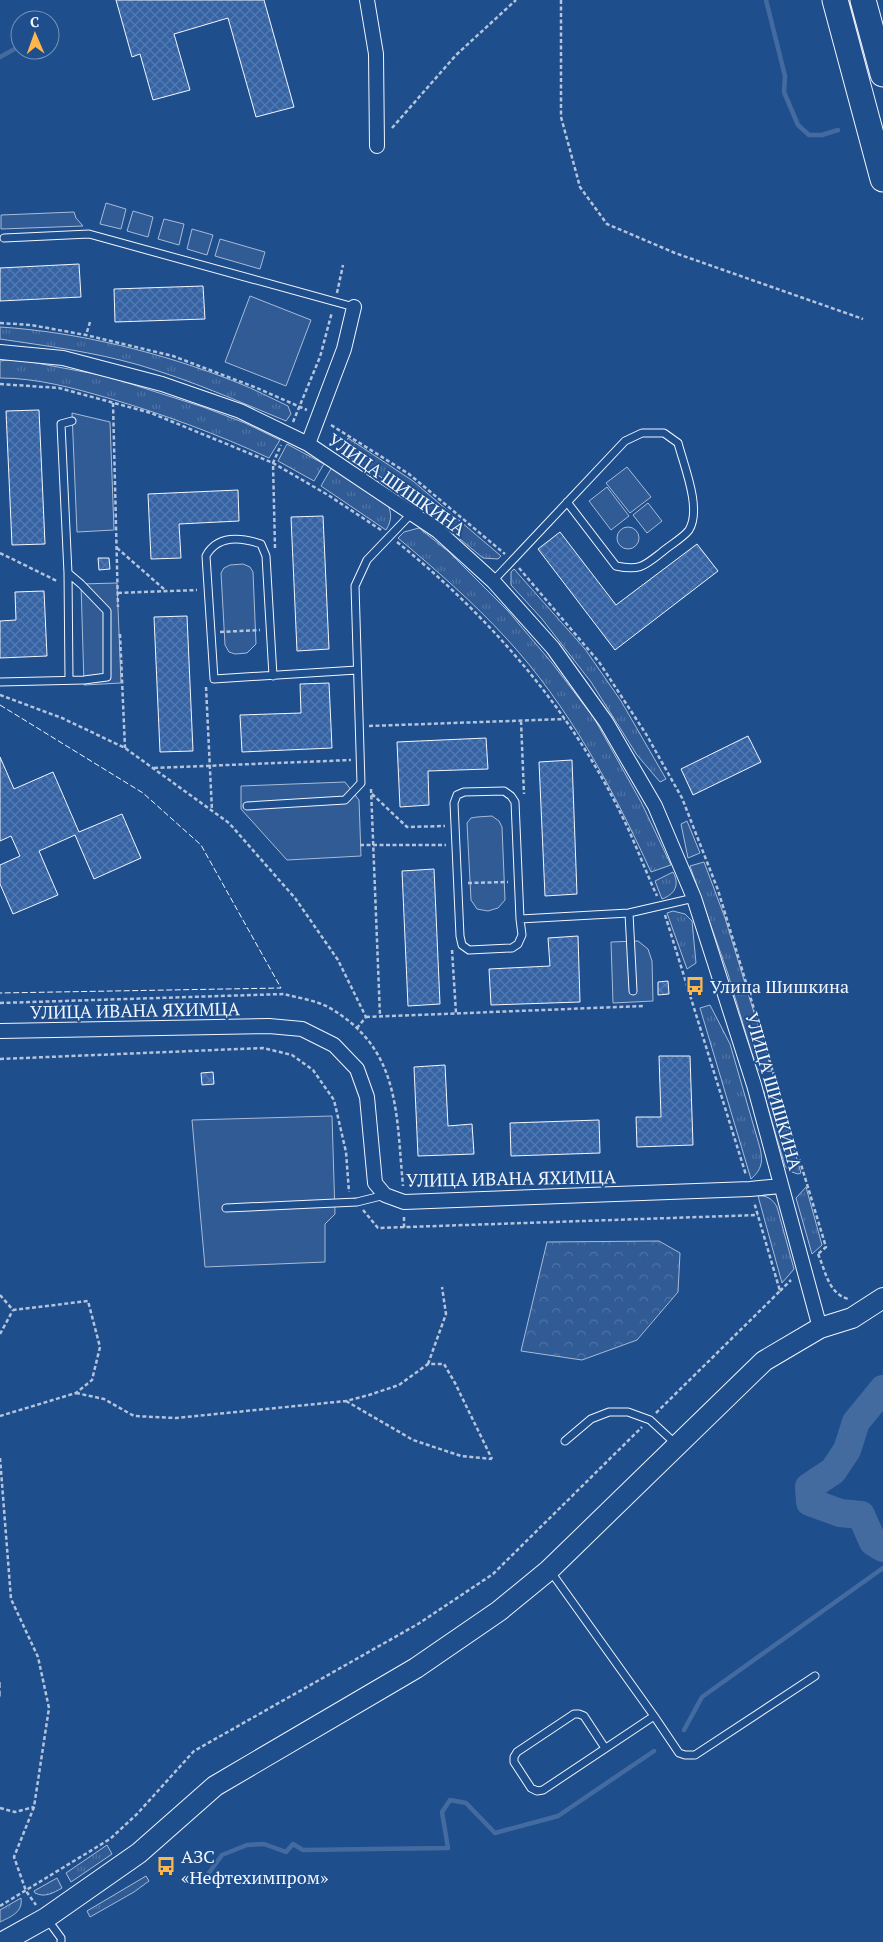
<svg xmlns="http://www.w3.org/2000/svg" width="883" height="1942" viewBox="0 0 883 1942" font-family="'PT Serif',serif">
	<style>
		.grass { fill: url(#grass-tufts); stroke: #a8bbd7 }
		.forest { fill: url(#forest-crowns); stroke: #a8bbd7 }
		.built { fill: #305b95; stroke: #a8bbd7 }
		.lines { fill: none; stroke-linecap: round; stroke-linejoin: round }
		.stream { stroke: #446ba0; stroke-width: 4.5 }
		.river { stroke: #446ba0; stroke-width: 28 }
		.building { fill: url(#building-cross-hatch); stroke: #f2f6ff }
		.lane-casing { stroke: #f2f6ff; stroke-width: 9 }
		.street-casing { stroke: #f2f6ff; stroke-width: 16 }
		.secondary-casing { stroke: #f2f6ff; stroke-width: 22 }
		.highway-casing { stroke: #f2f6ff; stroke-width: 27 }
		.path { stroke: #b3c4dc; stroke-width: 2.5; stroke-dasharray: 4 2.5; stroke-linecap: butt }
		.lane { stroke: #1f4e8c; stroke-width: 7 }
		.street { stroke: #1f4e8c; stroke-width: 14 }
		.secondary { stroke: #1f4e8c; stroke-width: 20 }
		.highway { stroke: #1f4e8c; stroke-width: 25 }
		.fence { stroke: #f2f6ff; stroke-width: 1; stroke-dasharray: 6 2.5; stroke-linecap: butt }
		.labels { text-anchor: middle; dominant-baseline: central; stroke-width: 4; stroke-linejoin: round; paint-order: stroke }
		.street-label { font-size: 18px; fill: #f2f6ff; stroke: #1f4e8c }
		.poi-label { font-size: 18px; fill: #f2f6ff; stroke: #1f4e8c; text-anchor: start }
	</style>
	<defs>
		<pattern id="grass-tufts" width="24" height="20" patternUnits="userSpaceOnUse" patternTransform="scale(1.25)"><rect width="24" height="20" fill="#305b95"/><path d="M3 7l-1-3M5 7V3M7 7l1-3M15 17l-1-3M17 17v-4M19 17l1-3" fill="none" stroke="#4e73a5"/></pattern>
		<pattern id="forest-crowns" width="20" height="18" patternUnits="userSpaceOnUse" patternTransform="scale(1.25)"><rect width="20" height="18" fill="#305b95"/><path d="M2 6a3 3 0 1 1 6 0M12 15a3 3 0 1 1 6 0" fill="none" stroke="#4e73a5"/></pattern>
		<pattern id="building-cross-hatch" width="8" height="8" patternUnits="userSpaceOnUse" patternTransform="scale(1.25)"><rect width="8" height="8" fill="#3563a3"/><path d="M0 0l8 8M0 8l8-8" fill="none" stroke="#537ab1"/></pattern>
	</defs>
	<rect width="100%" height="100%" fill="#1f4e8c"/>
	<path class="grass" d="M0,327C79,332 163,353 236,382C254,389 271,398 288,406L291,414L286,421C238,401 190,380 139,365C94,352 47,346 0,339Z
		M15,359L106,376L203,407L245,423L280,440L269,458C217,434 163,414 108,398C73,388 37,378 0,378V361Z
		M348,438L413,481L501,556L498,559L483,558L398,488L340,451Z
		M287,444L324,464L314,481L278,461Z
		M332,467L387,503C392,513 392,520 386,530L321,486Z
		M419,528L449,552L508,611L552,663L594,718L641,802L671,865L651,872C613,789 569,706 506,638C473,602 435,569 398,538L404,532Z
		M514,569L585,649L621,701L666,779L660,782L637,755L591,682L542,619L511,585V572Z
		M687,821L700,853L688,858L681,824Z
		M704,862L725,918L772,1071L760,1072L756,1067L728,974L690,866Z
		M673,872C680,885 675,894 662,899L655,881Z
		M673,911L685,914L692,921L696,963L687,969L667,913Z
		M710,1005L730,1044L760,1148C763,1162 762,1169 751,1179L700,1008Z
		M775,1084L801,1173L798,1174L789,1171L785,1166L764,1094L766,1089Z
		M806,1187L822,1245L812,1254L796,1198Z
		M758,1196C766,1195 773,1199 777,1207L794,1269L782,1283Z
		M107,1845L112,1854L71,1882L66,1873Z
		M146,1876L149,1881L134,1892L90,1917L87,1911Z
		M57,1878L62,1888C53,1893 45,1898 35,1893L34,1891Z
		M21,1898C23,1912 12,1916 0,1922V1910Z"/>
	<path class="forest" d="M659,1241L680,1253L678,1292L637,1340L582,1360L521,1351L547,1242Z"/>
	<path class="built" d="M106,203L126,209L121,229L100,224Z
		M133,211L153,217L148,237L127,231Z
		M74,212L76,218L83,226L1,229V215Z
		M164,219L184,224L179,245L158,239Z
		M192,229L213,235L207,255L187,249Z
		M220,239L265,252L260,269L215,256Z
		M250,296L311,320L286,386L225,362Z
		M72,413L110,422L114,530L77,532Z
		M627,467L651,497L630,513L606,483Z
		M607,487L629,516L611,530L589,501Z
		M648,503L662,521L647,533L633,515Z
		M617 538a11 11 0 1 1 22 0a11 11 0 1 1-22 0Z
		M243,564L250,567L253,572L256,644L247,653L235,654L229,652L225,645L221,573L224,568L230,565Z
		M117,583L121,683L84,685L81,584Z
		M345,782L359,800L361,856L287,860L241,809V786Z
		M492,816L499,821L502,827L505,900L498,908L488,911L477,909L471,900L467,823L471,818L477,817Z
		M638,941L648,949L652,961L653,1001L613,1003L611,942Z
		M332,1116L335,1214L325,1224V1262L205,1267L192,1120Z"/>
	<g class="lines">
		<path class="stream" d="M766,0L785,76L784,92L798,125L809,135H822L838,130
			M50,28L54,25
			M0,57L20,46
			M684,1730L702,1697L883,1568
			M203,1881L222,1855L247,1845L264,1844L286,1852L293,1844L303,1850L448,1848L442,1812L450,1800L466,1803L495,1833L558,1816L654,1751"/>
		<path class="river" d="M883,1389L856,1422L847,1450L833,1471L809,1487L810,1502L840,1513L861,1515L873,1542L883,1548"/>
	</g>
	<path class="building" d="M116,0H264L294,107L256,117L228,18L174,34L190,90L153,100L140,54L132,57Z
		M79,264L81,297L0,301V268Z
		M203,286L205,319L115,322L114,289Z
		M39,410L45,544L12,545L6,411Z
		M238,490L239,521L179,524L181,558L151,559L148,494Z
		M323,516L329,649L297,651L291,517Z
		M560,532L616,605L697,544L718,571L615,650L538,549Z
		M98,558H109L110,569L99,570Z
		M44,591L47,656L0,658V621L16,620L15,592Z
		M187,616L193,751L160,752L154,617Z
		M329,683L332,748L242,752L240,715L301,713L300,684Z
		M748,736L761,762L693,795L681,769Z
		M486,738L488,769L428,771L429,805L400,807L397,742Z
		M0,757L14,789L53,772L79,832L122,814L141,858L94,879L75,835L39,851L58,895L13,914L0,884V865L20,856L11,836L0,841Z
		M572,760L577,894L545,896L539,762Z
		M434,869L440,1004L408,1006L402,871Z
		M578,936L580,1002L491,1005L489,969L550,966L548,938Z
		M668,981L669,994L658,995V982Z
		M659,1056H690L693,1145L637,1147L636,1117H661Z
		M445,1065L448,1126L472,1124L474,1154L418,1156L414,1067Z
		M213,1072L214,1084L202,1085L201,1073Z
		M599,1120L600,1153L511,1156L510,1123Z"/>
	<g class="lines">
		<g class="lane-casing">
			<path id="lane" d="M4,238L89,234L354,307
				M68,573L69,679
				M493,581L625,441L642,433H664L678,443C684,466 702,509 689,530C683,538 670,545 662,552C644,566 640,571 616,566L567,502
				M273,676L266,556L261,544C241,537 217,535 206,556L214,679L357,670
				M0,682L84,680L107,677V611L81,584L68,573L61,424L72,421
				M247,806L345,800L361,783L355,586L367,560L411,514
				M629,913L633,991
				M520,919L522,935L518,944L512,948L469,950L462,945L460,936L454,803L457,795L464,792L504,791L511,796L515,802L520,919L629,913L694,898
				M226,1208L357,1202L385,1195
				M565,1441L591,1419L609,1412H628L650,1420L677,1445
				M551,1572L654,1716L543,1790L537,1791L531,1788L514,1762V1757L517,1752L574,1714H579L584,1716L605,1748
				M654,1716L679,1753L685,1755H695L815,1676
				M47,1919L61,1938V1942"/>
		</g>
		<g class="street-casing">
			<path id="street" d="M367,0L376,54L377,146
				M0,352L63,358L162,384L240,411L308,444L438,531L493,581L553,648L606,722L655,806L694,898L754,1085L820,1328
				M308,444L344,349L354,307
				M0,1031L269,1026L302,1029L334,1045L357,1069L367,1097L375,1183L385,1195L404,1202L750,1189L781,1186"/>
		</g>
		<g class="secondary-casing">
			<path id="secondary" d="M3,1942L46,1918L139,1853L215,1786L416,1668L499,1611L549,1570L764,1361L820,1328L852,1318L883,1298"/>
		</g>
		<g class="highway-casing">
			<path id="highway" d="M835,0L883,179
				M863,0L883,74"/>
		</g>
		<path class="path" d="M561,0V117L580,187L607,224L675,253L863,319
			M392,128L456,55L516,0
			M337,293L343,265
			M0,323L31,325L86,335L173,356L257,388L307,410
			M87,332L90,322
			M0,384L59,388L151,413L273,463L328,495L381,530
			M113,403L118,607
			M293,422L320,357L332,312
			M331,425L409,474L505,554
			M397,542C490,617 570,709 622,816C635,842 645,870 657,896
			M117,548L165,590
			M275,548L273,463L281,445
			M0,553L57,581
			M519,568L599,662L646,734L682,798L718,890L826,1247L818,1254
			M118,593L197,590
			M220,632L260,630
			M120,634L125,748
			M206,687L212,811
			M0,695L62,718L125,748L229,823L295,898L338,960L366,1017L357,1028
			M521,721L524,794
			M369,726L565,719
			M154,768L351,760
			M371,789L380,1016
			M372,794L407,827L445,826
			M360,845H446
			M468,883L508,882
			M665,915L746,1175
			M452,950L456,1013
			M0,1003L284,994C298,998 315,1000 328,1007C401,1048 396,1114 403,1186
			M366,1017L644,1006
			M0,1059L263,1048L292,1055L313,1070L334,1100L346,1152L349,1192
			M363,1210L378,1228L758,1215
			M404,1217V1228
			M818,1254C826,1272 828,1293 848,1299
			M780,1291L791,1280
			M0,1295L13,1310L88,1301L100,1347L92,1380L76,1393L0,1416
			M0,1334L13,1310
			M428,1364L446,1314L442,1287
			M76,1393L104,1399L134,1416L176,1418L346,1401L369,1395L399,1385L428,1364H444L455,1383L492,1459
			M346,1401L413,1440L461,1456L492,1459
			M656,1413L780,1291L754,1202
			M0,1458L11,1599L38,1657L49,1708L34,1807L14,1857L26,1891L36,1905
			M0,1808L15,1812L34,1807
			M0,1906L110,1839L137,1814L194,1751L418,1624L493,1574L642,1427"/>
		<use href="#lane" class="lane"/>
		<use href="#street" class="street"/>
		<use href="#secondary" class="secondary"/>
		<use href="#highway" class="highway"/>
		<path class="fence" d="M0,705L143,793L201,845L281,988L0,993
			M0,1682V1699"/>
	</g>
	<defs>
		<g id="bus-bare" transform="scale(1.5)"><path d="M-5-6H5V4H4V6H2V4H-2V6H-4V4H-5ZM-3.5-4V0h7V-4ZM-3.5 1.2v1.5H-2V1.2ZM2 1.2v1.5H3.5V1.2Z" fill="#ffb74d" stroke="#1f4e8c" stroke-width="2.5" paint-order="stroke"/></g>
	</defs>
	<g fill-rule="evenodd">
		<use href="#bus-bare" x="695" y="986"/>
		<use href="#bus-bare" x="166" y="1866"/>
	</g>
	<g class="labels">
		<g class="street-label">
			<text transform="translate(397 484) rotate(35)">УЛИЦА ШИШКИНА</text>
			<text transform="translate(135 1010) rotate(-1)">УЛИЦА ИВАНА ЯХИМЦА</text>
			<text transform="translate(774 1091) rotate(74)">УЛИЦА ШИШКИНА</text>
			<text transform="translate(511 1178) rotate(-1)">УЛИЦА ИВАНА ЯХИМЦА</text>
		</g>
		<g class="poi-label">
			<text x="710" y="986">Улица Шишкина</text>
			<text x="181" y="1856">АЗС<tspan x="181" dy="21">«Нефтехимпром»</tspan></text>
		</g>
	</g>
	<g transform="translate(35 35) rotate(358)"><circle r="24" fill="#1f4e8c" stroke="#7391ba"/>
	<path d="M0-4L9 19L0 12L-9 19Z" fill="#ffb74d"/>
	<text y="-8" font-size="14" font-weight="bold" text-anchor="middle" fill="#f2f6ff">С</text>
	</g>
</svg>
